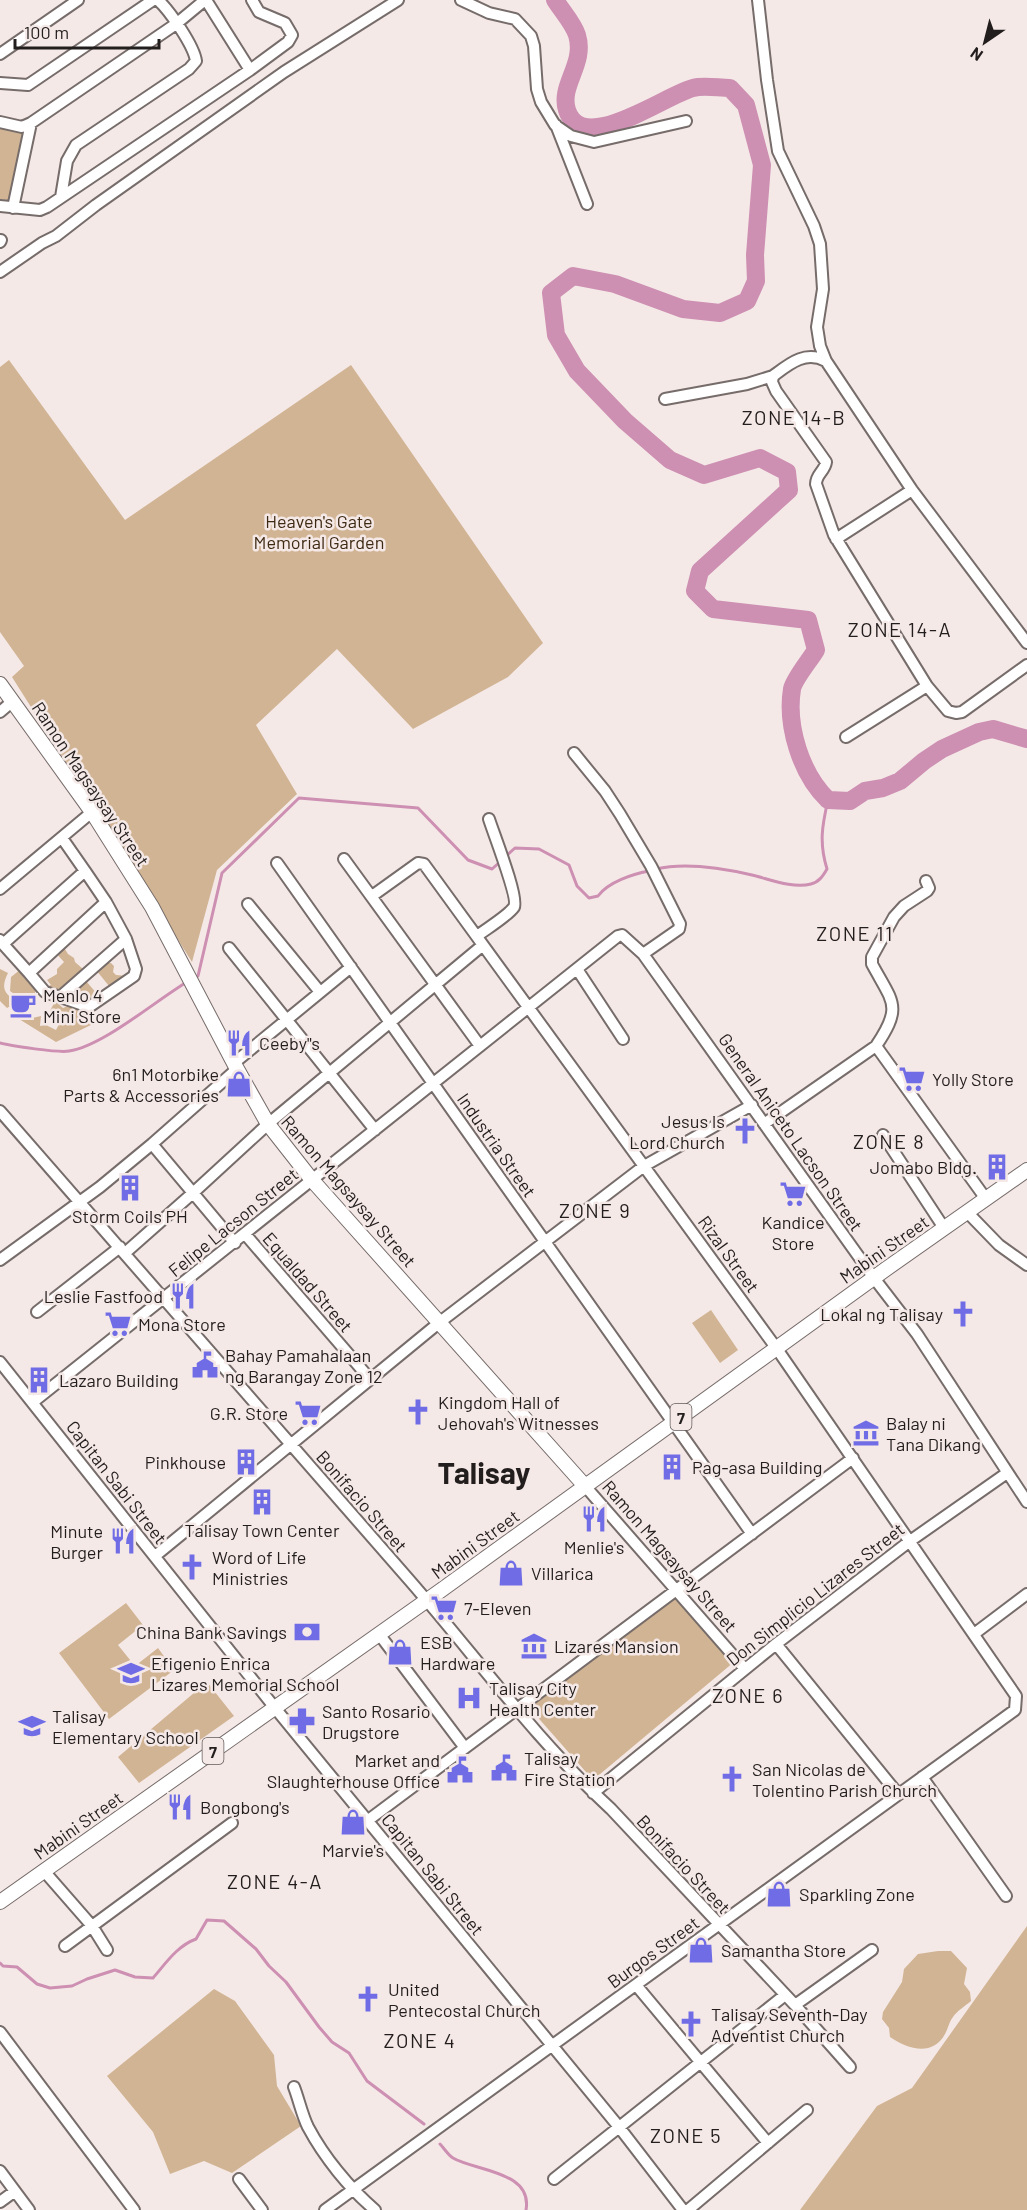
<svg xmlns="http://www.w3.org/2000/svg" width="1027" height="2210" viewBox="0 0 1027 2210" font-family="Barlow,sans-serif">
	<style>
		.green { fill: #d1b494 }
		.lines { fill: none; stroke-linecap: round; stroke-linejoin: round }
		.stream { stroke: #cd8fb2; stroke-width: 3 }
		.river { stroke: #cd8fb2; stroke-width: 18 }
		.minor-casing { stroke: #766c6a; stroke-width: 14 }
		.major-casing { stroke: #766c6a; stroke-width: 16 }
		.minor { stroke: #fff; stroke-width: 10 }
		.major { stroke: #fff; stroke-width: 14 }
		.labels { text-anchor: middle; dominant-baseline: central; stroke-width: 5; stroke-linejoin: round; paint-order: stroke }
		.shield { fill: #f5e9e7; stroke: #625b5a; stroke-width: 1.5 }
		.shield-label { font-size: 16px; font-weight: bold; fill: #231e1e }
		.park-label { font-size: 18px; fill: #3e2a13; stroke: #f5e9e7 }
		.street-label { font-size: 18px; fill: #231e1e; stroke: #f5e9e7 }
		.poi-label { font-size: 18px; fill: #231e1e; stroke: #f5e9e7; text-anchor: start }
		.neighbourhood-label { font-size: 20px; letter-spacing: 1.5px; fill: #231e1e; stroke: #f5e9e7 }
		.town-label { font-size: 30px; font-weight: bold; fill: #231e1e; stroke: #f5e9e7 }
	</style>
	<rect width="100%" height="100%" fill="#f5e9e7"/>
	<path class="green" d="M0,128L28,133L12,202L0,199Z
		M9,360L125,520L351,365L543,643L508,677L413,729L337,649L256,725L297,794L217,870L192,962L12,677L24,666L0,632V367Z
		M63,946L68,954L74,958L75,962L83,969L82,975L60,995L46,987L51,985L47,980L57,974V969L64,962L55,952Z
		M106,963H111L114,966L113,972L116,975L127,976L89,1006L67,993L94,970L96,973L86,981L98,995L109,986L96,970Z
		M0,969L8,973C2,985 2,993 15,1000L14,1004L7,1008L0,1001Z
		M21,969L36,991L34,994L17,996L10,991L11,977Z
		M55,1001L63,1008L70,1005L88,1013L93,1024L56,1042L19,1019L26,1014L28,1019L41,1016L40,1026L46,1025L56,1030L60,1022L50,1011Z
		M711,1310L738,1350L720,1363L692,1323Z
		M673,1594L734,1662L593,1780L526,1704Z
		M126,1603L143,1625L118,1645L135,1666L158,1648L174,1670L109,1719L59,1653Z
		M207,1682L234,1716L139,1783L118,1757Z
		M800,1858L801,1860L724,1916L722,1914Z
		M1027,1926V2210H800L877,2106L912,2088Z
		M938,1951H951L967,1968L964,1984L970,1992L971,2001C965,2006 957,2011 953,2017C949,2022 948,2029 945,2034C933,2057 907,2049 890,2037L889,2028L882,2019L883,2012L902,1982L904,1969L918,1954Z
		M214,1989L235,2001L274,2055L277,2086L301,2126L232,2173L204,2161L170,2174L153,2132L107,2076Z"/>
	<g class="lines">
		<path class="stream" d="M506,856L515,848L539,849L569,865L577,886L589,898L598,896C608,882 633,874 649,871
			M656,869C686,862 722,868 752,875C769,879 793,889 811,884C819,882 823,876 827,869C819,843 822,826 828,800
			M193,979L198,976L222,873L299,798L418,808L468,860L492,869L501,861
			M0,1043C11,1046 59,1053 69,1051C103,1046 155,1001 187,982
			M0,1963L3,1966L17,1967L37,1984L50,1988L72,1986L87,1979L115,1970L135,1977L153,1978C166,1963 177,1946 196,1939L207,1920L224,1921L256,1949L269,1966L286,1982L319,2027L332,2042L349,2053L367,2081L424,2124
			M440,2144C444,2148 448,2155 453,2158C475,2171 533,2171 526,2210"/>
		<path class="river" d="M555,0C562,11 573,23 577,35C586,64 559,85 567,110C582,157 665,95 693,88C704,85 718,88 730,88L746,105L762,165L755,255L756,281L747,301L720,313L683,309L615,284L573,276L551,293L556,335L577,371L625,421L670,460L704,475L760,458L787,472L789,490L700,571L695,591L713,609L808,620L816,650C810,660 794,679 792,689C786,726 801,774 828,800L850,801L865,791L883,788L900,781L924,761L942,749L979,732L993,729L1027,739"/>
		<g class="minor-casing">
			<path id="minor" d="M206,0L250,70
				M461,0L489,13L515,19L531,36L534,46L537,89L541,102L555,125L571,136L594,142L686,121
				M758,0L767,80L778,151L814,226L820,244L823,289L817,327L820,346L826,361L912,490L1027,643
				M0,54L78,0
				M0,83L28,85L153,0
				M0,122L22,127L31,123L176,24L205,0
				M556,125L587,204
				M61,197L67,161L76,145L189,69L196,61C194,46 170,11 158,0
				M0,206L40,210L47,207L250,70L288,42L292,35L285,23L259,12L252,0
				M13,208L31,123
				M0,242L1,240
				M0,272L42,243L56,236L96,205L284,72L398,0
				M826,361C805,350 789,364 773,376L772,382L776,391L826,462C825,471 816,474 816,484L834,535L927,686L948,711L956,713L962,712L1027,665
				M665,399L747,384L773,376
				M836,539L912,490
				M0,712L13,701
				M846,737L927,686
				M574,753L605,791L620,814L651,866L680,924L679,929L643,954
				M62,838L85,871
				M344,859L480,1046
				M277,863L752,1534
				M0,889L92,812
				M248,904L320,992
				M477,936C486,929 508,916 514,907C519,898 493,832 489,819
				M0,940L3,944L29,973L106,902L85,871L3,944
				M229,948L375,1130
				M577,969L623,1039
				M29,973L45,992L60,997L126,939L106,902
				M60,997L89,1007L134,976L136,969L126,939
				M876,1046C903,1006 893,1003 872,964V957L894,917L904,906L927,891L929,888L926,881
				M234,1063L351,967
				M0,1111C137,1268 274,1425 411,1582C477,1658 537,1741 611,1809L795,2005L850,2067
				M764,1124L876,1046L986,1199
				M883,1135L944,1228
				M152,1144L235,1243
				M967,1212L999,1245L1027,1265
				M245,1234L370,1379
				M125,1253L194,1192L268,1124L483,945
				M0,1260L100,1187L152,1144L237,1069
				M37,1312L120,1247
				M0,1362L275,1708L619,2127L683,2210
				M33,1402L618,936L622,935L643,954L874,1278L917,1334L1027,1502
				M585,1486L745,1669
				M155,1556L440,1322L644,1166L752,1105
				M379,1634L465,1748
				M974,1634L1027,1594
				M776,1644L898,1794
				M922,1777L1006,1896
				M593,1793L776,1644L910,1541L1007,1473
				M367,1821L853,1458
				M44,1871L92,1926L107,1950
				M65,1946L232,1823
				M636,1985L768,2143
				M795,2005L872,1950
				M0,2032L134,2210
				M294,2087C299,2100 302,2115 308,2127C324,2157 349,2188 375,2210
				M0,2171L29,2210
				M239,2179L262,2210
				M554,2179L785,1995
				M0,2202L15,2191
				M325,2210L1015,1710L1016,1696L777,1349L424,864L418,863L372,896
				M688,2210L807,2110"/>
		</g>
		<g class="major-casing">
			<path id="major" d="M0,684L92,812L152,907L237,1069L268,1124L312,1180L585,1486
				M0,1902L440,1591L886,1269L1027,1170"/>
		</g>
		<use href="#minor" class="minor"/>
		<use href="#major" class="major"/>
	</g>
	<defs>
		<g id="cafe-bare" transform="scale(2.07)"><path d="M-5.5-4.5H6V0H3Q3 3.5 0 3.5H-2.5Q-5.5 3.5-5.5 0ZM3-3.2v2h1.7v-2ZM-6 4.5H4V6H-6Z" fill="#6f6ce6" stroke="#f5e9e7" stroke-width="2.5" paint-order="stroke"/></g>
		<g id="restaurant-bare" transform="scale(2.07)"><path d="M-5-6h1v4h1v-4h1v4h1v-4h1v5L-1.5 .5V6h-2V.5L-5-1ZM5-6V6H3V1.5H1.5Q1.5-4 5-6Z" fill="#6f6ce6" stroke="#f5e9e7" stroke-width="2.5" paint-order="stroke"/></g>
		<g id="supermarket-bare" transform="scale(2.07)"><path d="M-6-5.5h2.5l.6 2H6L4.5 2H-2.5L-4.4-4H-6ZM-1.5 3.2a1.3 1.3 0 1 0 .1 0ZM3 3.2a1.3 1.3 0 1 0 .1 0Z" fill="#6f6ce6" stroke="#f5e9e7" stroke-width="2.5" paint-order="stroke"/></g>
		<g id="shop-bare" transform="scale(2.07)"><path d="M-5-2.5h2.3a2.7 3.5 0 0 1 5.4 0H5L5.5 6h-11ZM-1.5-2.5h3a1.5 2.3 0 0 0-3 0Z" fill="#6f6ce6" stroke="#f5e9e7" stroke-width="2.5" paint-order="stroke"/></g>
		<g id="church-bare" transform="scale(2.07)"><path d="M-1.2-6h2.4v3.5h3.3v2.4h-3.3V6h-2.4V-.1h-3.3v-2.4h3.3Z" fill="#6f6ce6" stroke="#f5e9e7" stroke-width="2.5" paint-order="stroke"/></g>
		<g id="building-bare" transform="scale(2.07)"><path d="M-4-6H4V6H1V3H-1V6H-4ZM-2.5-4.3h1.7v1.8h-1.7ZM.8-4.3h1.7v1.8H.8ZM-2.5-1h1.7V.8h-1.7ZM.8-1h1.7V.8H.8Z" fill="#6f6ce6" stroke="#f5e9e7" stroke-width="2.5" paint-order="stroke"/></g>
		<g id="civic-bare" transform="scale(2.07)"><path d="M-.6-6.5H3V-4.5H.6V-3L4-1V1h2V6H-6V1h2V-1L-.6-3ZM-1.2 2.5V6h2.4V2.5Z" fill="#6f6ce6" stroke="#f5e9e7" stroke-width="2.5" paint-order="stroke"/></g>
		<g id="museum-bare" transform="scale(2.07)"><path d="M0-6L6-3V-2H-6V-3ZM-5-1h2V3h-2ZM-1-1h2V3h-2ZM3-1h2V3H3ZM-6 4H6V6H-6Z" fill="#6f6ce6" stroke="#f5e9e7" stroke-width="2.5" paint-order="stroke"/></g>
		<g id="bank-bare" transform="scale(2.07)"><path d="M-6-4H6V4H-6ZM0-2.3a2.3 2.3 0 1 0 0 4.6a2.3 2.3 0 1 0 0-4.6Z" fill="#6f6ce6" stroke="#f5e9e7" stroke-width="2.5" paint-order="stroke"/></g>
		<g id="school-bare" transform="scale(2.07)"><path d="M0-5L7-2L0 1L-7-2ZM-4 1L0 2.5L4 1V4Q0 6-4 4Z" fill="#6f6ce6" stroke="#f5e9e7" stroke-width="2.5" paint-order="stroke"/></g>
		<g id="hospital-bare" transform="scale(2.07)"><path d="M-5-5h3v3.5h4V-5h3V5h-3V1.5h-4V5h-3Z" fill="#6f6ce6" stroke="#f5e9e7" stroke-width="2.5" paint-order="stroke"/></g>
		<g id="pharmacy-bare" transform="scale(2.07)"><path d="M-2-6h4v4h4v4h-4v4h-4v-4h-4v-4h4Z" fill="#6f6ce6" stroke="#f5e9e7" stroke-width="2.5" paint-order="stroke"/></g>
	</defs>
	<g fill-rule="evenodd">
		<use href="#cafe-bare" x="23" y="1005"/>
		<use href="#restaurant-bare" x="239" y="1043"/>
		<use href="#supermarket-bare" x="912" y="1079"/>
		<use href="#shop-bare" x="239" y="1084"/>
		<use href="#church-bare" x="745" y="1131"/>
		<use href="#building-bare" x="997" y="1167"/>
		<use href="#building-bare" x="130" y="1188"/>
		<use href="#supermarket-bare" x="793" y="1194"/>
		<use href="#restaurant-bare" x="183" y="1296"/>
		<use href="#church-bare" x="963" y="1314"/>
		<use href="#supermarket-bare" x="118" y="1324"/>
		<use href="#civic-bare" x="205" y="1365"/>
		<use href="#building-bare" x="39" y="1380"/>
		<use href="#church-bare" x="418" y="1412"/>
		<use href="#supermarket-bare" x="308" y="1413"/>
		<use href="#museum-bare" x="866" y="1433"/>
		<use href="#building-bare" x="246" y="1462"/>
		<use href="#building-bare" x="672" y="1467"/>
		<use href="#building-bare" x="262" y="1502"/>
		<use href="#restaurant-bare" x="594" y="1519"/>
		<use href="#restaurant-bare" x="123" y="1541"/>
		<use href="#church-bare" x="192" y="1567"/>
		<use href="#shop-bare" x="511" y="1573"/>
		<use href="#supermarket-bare" x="444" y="1608"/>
		<use href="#bank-bare" x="307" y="1632"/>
		<use href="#museum-bare" x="534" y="1646"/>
		<use href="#shop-bare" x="400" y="1652"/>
		<use href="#school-bare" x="131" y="1673"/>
		<use href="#hospital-bare" x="469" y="1698"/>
		<use href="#pharmacy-bare" x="302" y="1721"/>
		<use href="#school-bare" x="32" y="1726"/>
		<use href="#civic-bare" x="504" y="1768"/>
		<use href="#civic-bare" x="460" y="1770"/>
		<use href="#church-bare" x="732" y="1779"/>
		<use href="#restaurant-bare" x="180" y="1807"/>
		<use href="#shop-bare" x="353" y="1822"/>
		<use href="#shop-bare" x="779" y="1894"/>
		<use href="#shop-bare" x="701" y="1950"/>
		<use href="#church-bare" x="368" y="1999"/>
		<use href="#church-bare" x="691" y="2024"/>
	</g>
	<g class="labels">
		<g class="shield">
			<rect x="670.5" y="1404" width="21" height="26" rx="4.5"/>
			<rect x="202.5" y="1738" width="21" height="26" rx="4.5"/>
		</g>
		<g class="shield-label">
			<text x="681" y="1417">7</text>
			<text x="213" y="1751">7</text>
		</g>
		<g class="park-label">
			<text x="319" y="521">Heaven's Gate<tspan x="319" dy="21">Memorial Garden</tspan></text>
		</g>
		<g class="street-label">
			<text transform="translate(91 784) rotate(56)">Ramon Magsaysay Street</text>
			<text transform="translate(791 1132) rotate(55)">General Aniceto Lacson Street</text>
			<text transform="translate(497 1145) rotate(55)">Industria Street</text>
			<text transform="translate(349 1191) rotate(49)">Ramon Magsaysay Street</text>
			<text transform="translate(233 1222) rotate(-39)">Felipe Lacson Street</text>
			<text transform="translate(884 1249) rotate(-35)">Mabini Street</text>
			<text transform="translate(729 1254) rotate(54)">Rizal Street</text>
			<text transform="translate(308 1282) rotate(49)">Equaldad Street</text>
			<text transform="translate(117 1482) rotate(52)">Capitan Sabi Street</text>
			<text transform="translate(362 1501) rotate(49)">Bonifacio Street</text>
			<text transform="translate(475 1544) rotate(-36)">Mabini Street</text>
			<text transform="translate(670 1556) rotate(49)">Ramon Magsaysay Street</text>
			<text transform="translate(815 1594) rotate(-38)">Don Simplicio Lizares Street</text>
			<text transform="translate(78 1825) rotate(-35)">Mabini Street</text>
			<text transform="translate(684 1864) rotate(47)">Bonifacio Street</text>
			<text transform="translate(433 1874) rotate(51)">Capitan Sabi Street</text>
			<text transform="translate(653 1952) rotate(-36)">Burgos Street</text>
		</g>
		<g class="poi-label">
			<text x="43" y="995">Menlo 4<tspan x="43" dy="21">Mini Store</tspan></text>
			<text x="259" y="1043">Ceeby"s</text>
			<text x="219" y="1074" text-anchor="end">6n1 Motorbike<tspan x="219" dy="21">Parts &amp; Accessories</tspan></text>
			<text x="932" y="1079">Yolly Store</text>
			<text x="725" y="1121" text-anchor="end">Jesus Is<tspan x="725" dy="21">Lord Church</tspan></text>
			<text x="977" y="1167" text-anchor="end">Jomabo Bldg.</text>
			<text x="130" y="1216" text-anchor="middle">Storm Coils PH</text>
			<text x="793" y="1222" text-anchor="middle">Kandice<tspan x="793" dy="21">Store</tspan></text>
			<text x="163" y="1296" text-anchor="end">Leslie Fastfood</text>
			<text x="943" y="1314" text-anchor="end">Lokal ng Talisay</text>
			<text x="138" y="1324">Mona Store</text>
			<text x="225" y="1355">Bahay Pamahalaan<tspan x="225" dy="21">ng Barangay Zone 12</tspan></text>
			<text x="59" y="1380">Lazaro Building</text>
			<text x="438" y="1402">Kingdom Hall of<tspan x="438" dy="21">Jehovah's Witnesses</tspan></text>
			<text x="288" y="1413" text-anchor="end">G.R. Store</text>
			<text x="886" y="1423">Balay ni<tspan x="886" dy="21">Tana Dikang</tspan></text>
			<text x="226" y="1462" text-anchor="end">Pinkhouse</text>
			<text x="692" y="1467">Pag-asa Building</text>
			<text x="262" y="1530" text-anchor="middle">Talisay Town Center</text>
			<text x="103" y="1531" text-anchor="end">Minute<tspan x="103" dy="21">Burger</tspan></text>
			<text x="594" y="1547" text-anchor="middle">Menlie's</text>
			<text x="212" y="1557">Word of Life<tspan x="212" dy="21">Ministries</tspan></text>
			<text x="531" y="1573">Villarica</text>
			<text x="464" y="1608">7-Eleven</text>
			<text x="287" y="1632" text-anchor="end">China Bank Savings</text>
			<text x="420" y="1642">ESB<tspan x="420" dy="21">Hardware</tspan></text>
			<text x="554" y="1646">Lizares Mansion</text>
			<text x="151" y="1663">Efigenio Enrica<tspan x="151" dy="21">Lizares Memorial School</tspan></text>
			<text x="489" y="1688">Talisay City<tspan x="489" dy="21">Health Center</tspan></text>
			<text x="322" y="1711">Santo Rosario<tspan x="322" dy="21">Drugstore</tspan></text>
			<text x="52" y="1716">Talisay<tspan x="52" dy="21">Elementary School</tspan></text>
			<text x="524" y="1758">Talisay<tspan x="524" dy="21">Fire Station</tspan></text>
			<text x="440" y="1760" text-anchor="end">Market and<tspan x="440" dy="21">Slaughterhouse Office</tspan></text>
			<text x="752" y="1769">San Nicolas de<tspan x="752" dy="21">Tolentino Parish Church</tspan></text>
			<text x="200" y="1807">Bongbong's</text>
			<text x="353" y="1850" text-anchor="middle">Marvie's</text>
			<text x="799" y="1894">Sparkling Zone</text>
			<text x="721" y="1950">Samantha Store</text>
			<text x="388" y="1989">United<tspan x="388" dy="21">Pentecostal Church</tspan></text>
			<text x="711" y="2014">Talisay Seventh-Day<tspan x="711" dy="21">Adventist Church</tspan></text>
		</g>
		<g class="neighbourhood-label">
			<text x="794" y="417">ZONE 14-B</text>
			<text x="900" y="629">ZONE 14-A</text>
			<text x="855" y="933">ZONE 11</text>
			<text x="889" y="1141">ZONE 8</text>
			<text x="595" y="1210">ZONE 9</text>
			<text x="748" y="1695">ZONE 6</text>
			<text x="275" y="1881">ZONE 4-A</text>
			<text x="420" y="2040">ZONE 4</text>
			<text x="686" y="2135">ZONE 5</text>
		</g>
		<g class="town-label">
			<text x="484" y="1472">Talisay</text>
		</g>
	</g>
	<g transform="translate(985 42) rotate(215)" stroke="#f5e9e7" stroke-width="4.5" paint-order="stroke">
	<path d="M0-4.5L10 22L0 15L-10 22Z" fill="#231e1e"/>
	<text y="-9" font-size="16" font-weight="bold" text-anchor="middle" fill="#231e1e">N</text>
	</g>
	<path d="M15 39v9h144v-9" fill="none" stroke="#231e1e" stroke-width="3"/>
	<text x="24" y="39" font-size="18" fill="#231e1e" stroke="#f5e9e7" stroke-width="4.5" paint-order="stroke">100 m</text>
</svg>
